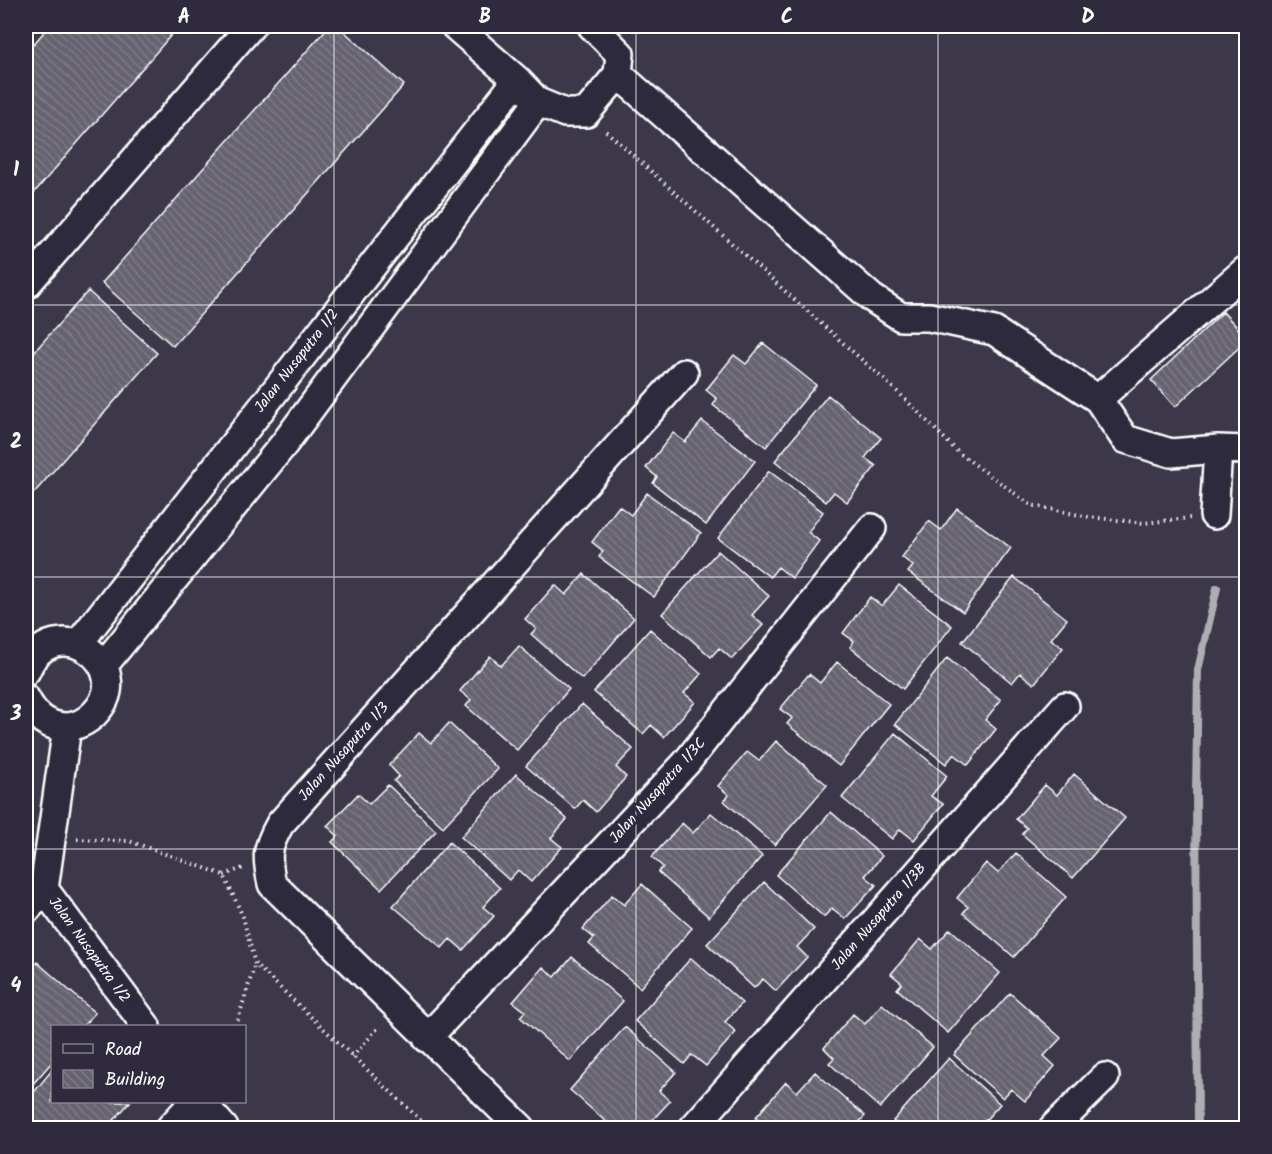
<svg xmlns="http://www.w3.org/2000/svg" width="1272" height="1154" viewBox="0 0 1272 1154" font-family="Kalam,sans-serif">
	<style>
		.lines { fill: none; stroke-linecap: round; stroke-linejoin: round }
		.stream { stroke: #afadb4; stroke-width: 8 }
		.building { fill: url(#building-back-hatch); stroke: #fff; stroke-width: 1.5 }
		.minor-casing { stroke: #fff; stroke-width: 32 }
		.path { stroke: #fff; stroke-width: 4; stroke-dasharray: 1.5 4.5; stroke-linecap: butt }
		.minor { stroke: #2f2a3d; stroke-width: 27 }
		.grid { fill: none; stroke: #fff; stroke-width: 1.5; stroke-opacity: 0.55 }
		.labels { text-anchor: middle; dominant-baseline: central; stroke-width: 6; stroke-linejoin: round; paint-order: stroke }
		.street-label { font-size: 15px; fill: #fff; stroke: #2f2a3d }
		.neatline { fill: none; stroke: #fff; stroke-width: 2 }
		.grid-label { font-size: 20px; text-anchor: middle; font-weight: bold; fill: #fff }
	</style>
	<defs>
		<pattern id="building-back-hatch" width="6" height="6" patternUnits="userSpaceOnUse" patternTransform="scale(1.5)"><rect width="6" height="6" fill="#666270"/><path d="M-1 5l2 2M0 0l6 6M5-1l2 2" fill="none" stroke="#7d7a85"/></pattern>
	</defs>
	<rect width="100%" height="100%" fill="#3c3749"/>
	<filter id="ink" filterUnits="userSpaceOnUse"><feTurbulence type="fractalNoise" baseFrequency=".0167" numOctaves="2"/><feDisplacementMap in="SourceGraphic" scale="12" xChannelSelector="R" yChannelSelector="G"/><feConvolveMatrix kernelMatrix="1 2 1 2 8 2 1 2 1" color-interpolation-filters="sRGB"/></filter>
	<g filter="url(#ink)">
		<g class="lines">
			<path class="stream" d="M1198,1128L1196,790L1198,670L1217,588"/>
		</g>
		<path class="building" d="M49,26H179L26,202V53Z
			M329,26H338L404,85L173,346L102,283Z
			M1246,288V307L1237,296Z
			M88,291L157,353L26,502V361Z
			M1223,312L1246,337V341L1175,407L1151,380Z
			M763,343L816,385L766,447L713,405L717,399L706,390L734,355L746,364Z
			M828,395L881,438L865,458L876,466L847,502L834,492L826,502L775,461Z
			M702,421L755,461L706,525L653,483L657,477L646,468L673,433L685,442Z
			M769,471L823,512L808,532L819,541L792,578L778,567L770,577L718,538Z
			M647,493L701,533L654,597L599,557L603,551L592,542L619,506L631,515Z
			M957,508L1011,548L963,612L908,572L913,566L902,557L929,521L941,530Z
			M718,551L769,596L752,615L763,625L732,659L719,648L711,657L662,614Z
			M584,574L634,618L582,679L531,634L536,629L525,619L555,585L566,595Z
			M1014,577L1067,619L1051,639L1063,648L1034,684L1020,673L1012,683L962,642Z
			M899,585L952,626L903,689L850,647L854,641L843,633L870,597L882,606Z
			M650,629L701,674L684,693L695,702L664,737L651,725L643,734L594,692Z
			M519,646L569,689L517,750L466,706L471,700L460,691L490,656L501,666Z
			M947,658L1001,700L985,720L996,729L968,765L954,754L946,764L895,724Z
			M837,662L889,704L839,766L787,724L792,718L780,709L809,674L820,683Z
			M582,704L633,749L616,767L626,777L596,812L583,800L575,809L526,766Z
			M449,723L498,769L443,827L394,781L399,776L389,765L419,733L431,743Z
			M895,733L947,776L931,796L943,804L914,840L900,829L892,839L842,798Z
			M776,741L827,785L775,845L724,801L729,795L718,786L747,752L759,761Z
			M516,774L567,819L551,838L562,847L531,882L518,870L509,880L461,837Z
			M1074,774L1125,818L1073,878L1022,834L1027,828L1016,819L1045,785L1057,795Z
			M388,785L436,831L381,889L332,842L338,836L327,826L358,794L369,804Z
			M831,812L882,856L865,876L876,885L845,919L832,908L824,917L776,875Z
			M711,813L762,856L709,917L658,872L663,867L652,857L682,823L693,833Z
			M449,842L500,888L483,907L494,916L463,950L450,939L442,948L393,906Z
			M1016,853L1066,897L1014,957L963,913L968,907L957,898L986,863L998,873Z
			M764,882L814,929L797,947L807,957L776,991L763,979L754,988L707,944Z
			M642,884L692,928L640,988L589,944L594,938L583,929L612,895L624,905Z
			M950,929L1000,973L948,1033L897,989L902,983L891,974L920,939L932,949Z
			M572,957L623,1001L570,1061L520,1017L525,1011L513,1002L543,967L555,977Z
			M691,958L742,1003L725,1022L736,1032L706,1066L692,1055L684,1064L635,1021Z
			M37,962L95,1013L83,1026H52V1062L26,1092V976Z
			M1010,993L1061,1038L1044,1056L1055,1066L1025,1101L1011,1089L1003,1098L954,1055Z
			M882,1004L933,1047L880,1108L829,1063L834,1058L824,1048L853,1014L865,1024Z
			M625,1027L676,1072L659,1091L670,1101L645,1128H632L626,1123L622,1128H613L570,1090Z
			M949,1058L1000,1104L983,1123L989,1128H901L893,1121Z
			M52,1070V1102H130L107,1128H26V1102Z
			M815,1072L865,1116L854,1128H765L767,1126L756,1117L786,1082L797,1092Z"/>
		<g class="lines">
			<g class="minor-casing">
				<path id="minor" d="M455,26L517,80L538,102L565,113H586L618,74L620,54L592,26
					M618,74L872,298L901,317H929L994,331L1098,399L1125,439L1171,453L1218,449L1214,515
					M26,285L251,26
					M1098,399L1246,270
					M1218,449L1246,450
					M79,643L517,80
					M104,665L284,444L538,102
					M26,671C53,605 141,666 94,714C87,721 76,727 65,727C46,726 34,715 26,699
					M67,727L44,889L146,1026
					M26,910L44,889
					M427,1038L686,763L872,528
					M201,1102L224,1128
					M170,1128L194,1102
					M521,1128L272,884C266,856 266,849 280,824L684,373
					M693,1128L1065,706
					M1053,1128L1105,1077"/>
			</g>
			<path class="path" d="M606,131L900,394L959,453L1031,505L1089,517L1144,523L1190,518
				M77,839L129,841L224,875L243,917L255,964L429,1128
				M224,875L243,868
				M236,1026L255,964
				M352,1057L380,1026
				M413,1128L420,1120"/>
			<use href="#minor" class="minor"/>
		</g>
	</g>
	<path class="grid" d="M334,26V1128M636,26V1128M938,26V1128M26,305H1246M26,577H1246M26,849H1246"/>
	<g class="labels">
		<g class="street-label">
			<text transform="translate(297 361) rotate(-52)">Jalan Nusaputra 1/2</text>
			<text transform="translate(344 752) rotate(-48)">Jalan Nusaputra 1/3</text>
			<text transform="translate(658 791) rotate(-48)">Jalan Nusaputra 1/3C</text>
			<text transform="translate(879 917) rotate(-49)">Jalan Nusaputra 1/3B</text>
			<text transform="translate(89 950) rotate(54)">Jalan Nusaputra 1/2</text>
		</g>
	</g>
	<rect width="1272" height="1154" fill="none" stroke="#2f2a3d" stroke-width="66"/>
	<rect x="51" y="1025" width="195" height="78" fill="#2f2a3d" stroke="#827f8b" stroke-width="1.5"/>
	<rect x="63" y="1044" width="30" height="9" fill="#2f2a3d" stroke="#827f8b" stroke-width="1.5"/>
	<text x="105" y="1055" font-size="18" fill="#ffffff">Road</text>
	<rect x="63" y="1070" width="30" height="18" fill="url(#building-back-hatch)" stroke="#827f8b" stroke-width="1.5"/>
	<text x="105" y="1085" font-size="18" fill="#ffffff">Building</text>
	<rect x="33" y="33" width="1206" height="1088" class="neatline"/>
	<g class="grid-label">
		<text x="184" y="23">A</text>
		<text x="485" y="23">B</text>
		<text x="787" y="23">C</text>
		<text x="1088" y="23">D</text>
		<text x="16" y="176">1</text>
		<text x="16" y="448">2</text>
		<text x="16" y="720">3</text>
		<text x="16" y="992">4</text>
	</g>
</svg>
